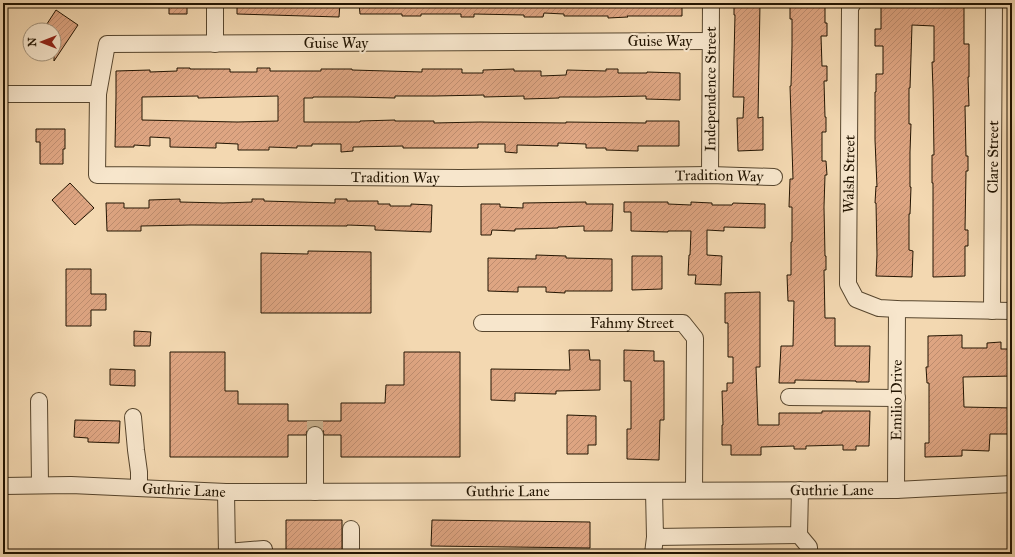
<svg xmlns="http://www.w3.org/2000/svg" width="1015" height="557" viewBox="0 0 1015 557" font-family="'IM FELL Great Primer',serif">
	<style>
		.building { fill: url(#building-hatch); stroke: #231502; fill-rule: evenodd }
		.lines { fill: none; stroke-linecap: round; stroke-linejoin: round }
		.minor-tunnel { stroke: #c9b18e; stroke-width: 16; stroke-dasharray: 16 8; stroke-linecap: butt }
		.minor-casing { stroke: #57462e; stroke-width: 18 }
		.minor { stroke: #f7e6cc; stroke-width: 16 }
		.labels { text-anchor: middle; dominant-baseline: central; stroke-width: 4; stroke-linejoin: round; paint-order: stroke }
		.street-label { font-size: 15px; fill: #231502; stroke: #f7e6cc }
	</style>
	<defs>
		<pattern id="building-hatch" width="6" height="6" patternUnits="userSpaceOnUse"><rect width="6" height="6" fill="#dea582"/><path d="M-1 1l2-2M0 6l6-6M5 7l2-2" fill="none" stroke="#be8d6f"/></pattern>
	</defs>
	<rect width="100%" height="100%" fill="#f3d8b1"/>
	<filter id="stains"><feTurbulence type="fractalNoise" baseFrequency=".005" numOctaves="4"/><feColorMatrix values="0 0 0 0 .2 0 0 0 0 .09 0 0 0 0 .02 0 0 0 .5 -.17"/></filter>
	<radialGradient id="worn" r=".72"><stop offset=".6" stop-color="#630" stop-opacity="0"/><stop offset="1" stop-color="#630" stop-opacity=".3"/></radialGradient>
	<path class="building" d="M169,3H187V14H169Z
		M237,3H340L339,17L237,14Z
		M359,3H682V16H627L628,17L608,18V16H564V14L544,13L543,17H524V15L474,14V17H461V14H421V16H402V14H360Z
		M734,3H760L758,118L763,117V150L738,151L737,118H743L744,97H733L735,15H734Z
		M790,3H825V23H827V36H821L822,66H827V81H824L825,117H826V132H822V161H826L827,175H825L824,207L825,256H826V270H824L825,318H835V346H870L869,382H856V381L795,380V383H779L781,346H793L794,301H788L787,275H791V242H792V207H789L790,179H793L790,86H791L792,46V19H790Z
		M881,3H964V44H969V77H968L969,106H965L966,156H968V171H966L965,230H968V246H965V276L933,277V183H932V155H934L933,89L932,62H934V26L912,25L910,88H909V124H911L910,152V187H911L910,214H909V250L913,251L912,277L876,276L877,255L876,203H875L876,186L877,187L875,140V92H876V74H883V46H875V29H881Z
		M56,10L78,25L54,61V30H43Z
		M177,68H190V69H230V72H257V68H270V71H321V69H352V70L422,72V69H462V73H483V70L514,69V71H541V76L566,75L567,70L606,71V69H618V73H647V72L680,73V100L646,99V96L597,97H559V98L524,99V96L484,97V95L435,96H395V98L351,97H313V98H304V122H360V121L395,120V121H434V123L480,122L566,123V122L646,123V121H679V146H638V151L606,150V148H586V144L558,143V146L517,145V153L505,152V144H478V148H403V146L353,147V151L341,152V144H312V146H297V148L269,147V150H238V144L216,143V148L170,147V138L150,137V146L134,145V147H115L116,97V71L150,70V72L177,71ZM198,96V98L278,96V121L237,122L142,120V97Z
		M36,129H65V149H63V164H40V142H36Z
		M70,183L94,208L75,225L52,200Z
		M180,199V202L223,203L252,202V199H264V201L335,203V199H347V201H378V204H390V206H411V204L432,205L431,232L375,230V226L347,225V226L191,225L141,226V231H107L106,203H124V208H149V200Z
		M586,202V204H613L612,231H584V226L558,227V228L515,229V231L492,230L491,235H481V204H500V207L523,208V203Z
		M624,202H668V204L691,205V202L712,203V205H732L733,203L765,204V228L724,227V231L707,230V255L722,256L721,285L695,284L696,275H688L689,255H690L691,231H668V232L631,231V212H624Z
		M308,251L371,252V313H261V253L308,254Z
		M536,255L566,256V258L612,259V291H565V293L546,292V287H518V292L488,291V258L536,259Z
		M632,256H662V289L632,290Z
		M66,269H91V294H106V310H91V326H66Z
		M760,292V367H756L758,425H779V413H822V411H870L869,446H856V450H843V445L806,446V449H794V446L761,447V455H731V445H722V425H723L722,391H727V383H733V357H728V323H725V293Z
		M134,331L151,332L150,346H134Z
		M962,335V348H987V343L1001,342V349H1012V376L963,377L964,407L1012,408V434H990L989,451L962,450V456L925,457V443H929V383H927L926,367H928V336Z
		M569,350H589L590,360H600V390L556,391V394L515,393V401L491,400V369L570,370Z
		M624,350L654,351V361H664V420H660L659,460L627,459V429H631V381H624Z
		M170,352H225V391H238V404H288V421H341V403H385L386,385H404V352H460V457H341V435H324L323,430L319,427L315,426L310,427L307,431L306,435H288V457H170Z
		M110,369L135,370V386L110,385Z
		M567,415L596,416V445H588V454H567Z
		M75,420L120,421L119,443L88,442V438L74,437Z
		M286,520H342V554H286Z
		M432,520L590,522V548L431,546Z"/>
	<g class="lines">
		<path class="minor-tunnel" d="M315,421V435"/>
		<g class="minor-casing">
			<g id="minor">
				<path d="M853,3L850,8L848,284L856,299L879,308L897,309L1012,311"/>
				<path id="s1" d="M711,41L107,44L98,94L97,175L460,178L710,175L774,177"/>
				<path d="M215,44V3"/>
				<path d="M3,94H98"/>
				<path id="s2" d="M710,175L711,3"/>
				<path id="s3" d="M992,311L994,3"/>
				<path id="s4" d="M482,323H683L695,338L694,490"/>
				<path d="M789,397L897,398"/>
				<path d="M39,401L40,485"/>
				<path d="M133,417L136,450L139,472V488"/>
				<path d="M315,435V492"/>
				<path id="s5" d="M3,486L71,485L226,492L896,490L1012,484"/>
				<path id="s6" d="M896,490L897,309"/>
				<path d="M654,491L655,537L799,535L800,490"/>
				<path d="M226,492L227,554"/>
				<path d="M799,535L809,547V554"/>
				<path d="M227,552L264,549L263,554"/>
				<path d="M351,554V529"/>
				<path d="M653,554L655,537"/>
			</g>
		</g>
		<use href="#minor" class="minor"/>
	</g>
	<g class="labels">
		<g class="street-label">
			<text x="660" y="41">Guise Way</text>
			<text x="336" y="43">Guise Way</text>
			<text stroke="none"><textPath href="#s2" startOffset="86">Independence Street</textPath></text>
			<text stroke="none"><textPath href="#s3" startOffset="154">Clare Street</textPath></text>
			<text transform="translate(849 174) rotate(-89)">Walsh Street</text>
			<text stroke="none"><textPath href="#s1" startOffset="1358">Tradition Way</textPath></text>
			<text stroke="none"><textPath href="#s1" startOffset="1034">Tradition Way</textPath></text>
			<text stroke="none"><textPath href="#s4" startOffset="150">Fahmy Street</textPath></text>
			<text stroke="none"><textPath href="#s6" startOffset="90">Emilio Drive</textPath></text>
			<text stroke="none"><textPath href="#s5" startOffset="181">Guthrie Lane</textPath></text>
			<text stroke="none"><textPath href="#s5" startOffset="829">Guthrie Lane</textPath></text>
			<text stroke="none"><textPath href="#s5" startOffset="505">Guthrie Lane</textPath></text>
		</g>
	</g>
	<rect width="1015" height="557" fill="none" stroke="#f3d8b1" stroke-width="16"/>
	<rect x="4" y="4" width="1007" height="549" fill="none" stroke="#231502" stroke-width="2"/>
	<rect x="8" y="8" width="999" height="541" fill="none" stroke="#231502"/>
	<g transform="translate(42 42) rotate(270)"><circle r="19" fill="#f7e6cc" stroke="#a2927b"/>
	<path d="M0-3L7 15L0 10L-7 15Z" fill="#8f2418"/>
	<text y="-6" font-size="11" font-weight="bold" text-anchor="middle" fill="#231502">N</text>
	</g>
	<rect width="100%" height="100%" filter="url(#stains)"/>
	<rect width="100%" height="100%" fill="url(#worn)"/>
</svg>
